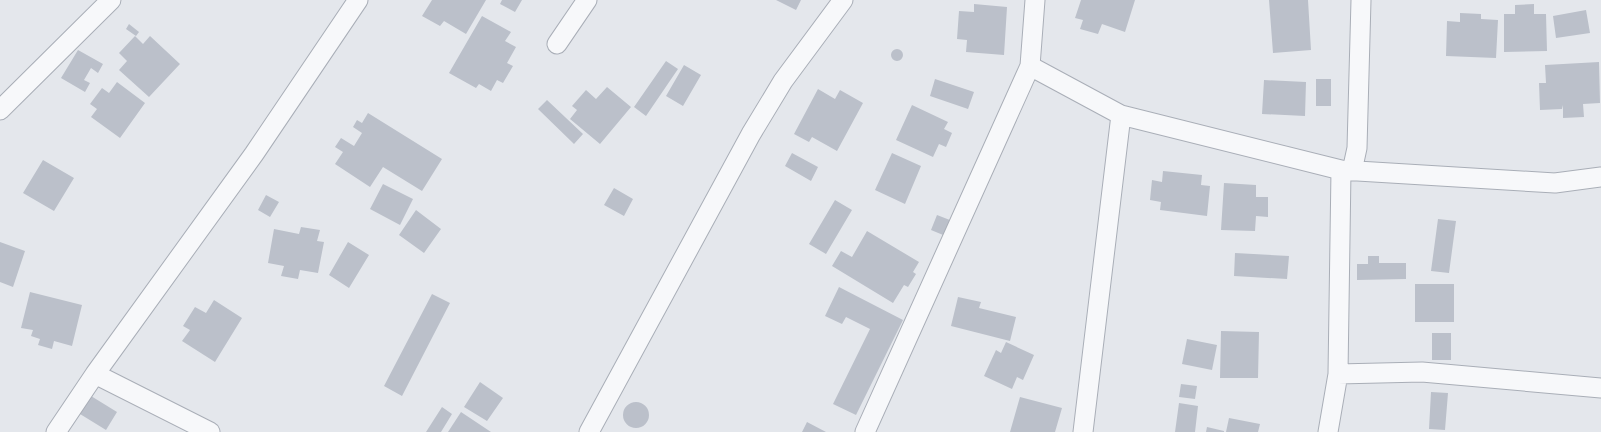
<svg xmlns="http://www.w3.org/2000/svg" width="1601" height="432" viewBox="0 0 1601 432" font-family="'Golos Text',sans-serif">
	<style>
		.building { fill: #bbc0ca }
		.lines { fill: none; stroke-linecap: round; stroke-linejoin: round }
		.minor-casing { stroke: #a9aeb7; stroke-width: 21 }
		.minor { stroke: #f7f8fa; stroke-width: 19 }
	</style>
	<rect width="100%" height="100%" fill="#e4e7ec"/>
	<path class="building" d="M432,0H486L466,34L444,21L440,26L422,16Z
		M502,0H522L515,12L500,4Z
		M776,0H801L796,10Z
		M1081,0H1135L1125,32L1102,24L1098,34L1080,29L1083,20L1075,18Z
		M1269,0H1308L1311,50L1273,53Z
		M974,4L1007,7L1004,55L966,52L967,40L957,39L959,11L974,12Z
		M1534,4V14H1546L1547,51L1504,52V14H1515V5Z
		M1586,10L1590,33L1556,38L1553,16Z
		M1460,13L1481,14V19L1498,20L1496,58L1446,56L1447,21L1460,22Z
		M482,16L511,32L505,41L516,47L507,63L513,66L503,83L497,80L491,91L479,84L476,88L449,73Z
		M129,24L139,32L136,36L126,29Z
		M135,36L143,44L150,36L180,64L149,97L119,70L127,61L119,53Z
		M891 55a6 6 0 1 1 12 0a6 6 0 1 1-12 0Z
		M78,50L103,64L98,73L91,68L84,80L90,83L85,92L61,78Z
		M666,61L678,69L646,116L634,107Z
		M1599,62L1600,103L1583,104L1584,117L1563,118V105L1562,109L1540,110L1539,83H1546L1545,65Z
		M684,65L701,75L683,106L666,96Z
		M935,79L974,92L968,109L930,96Z
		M1316,79H1331V106H1316Z
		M1264,80L1306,82L1305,116L1262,114Z
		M117,82L145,103L120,138L91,117L97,109L90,104L102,88L109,93Z
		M607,87L631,107L600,144L570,119L577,110L572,106L586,90L596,99Z
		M818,89L835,99L840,90L863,103L837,151L812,137L809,142L794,134Z
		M547,100L583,134L574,144L538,109Z
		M912,105L948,122L944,129L952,133L946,147L939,144L933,157L896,140Z
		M368,113L442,159L422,191L383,167L370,187L335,164L343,152L335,147L341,138L354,146L362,133L353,127L357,120L362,123Z
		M792,153L818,167L811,181L785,166Z
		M892,153L921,166L905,204L875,190Z
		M43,160L74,178L54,211L23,193Z
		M1163,171L1202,175L1201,185L1210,186L1207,216L1160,210L1161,202L1150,200L1152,180L1162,182Z
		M1224,183L1256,185V197H1268V217L1256,216L1255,231L1221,230Z
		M383,184L413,199L400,225L370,209Z
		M614,188L633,199L624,216L604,205Z
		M266,195L279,202L270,217L258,210Z
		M835,200L852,210L826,254L809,244Z
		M416,210L441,229L424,253L399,235Z
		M937,215L955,222L948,237L931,230Z
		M1438,219L1456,221L1449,273L1431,271Z
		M301,227L320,230L317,241L324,242L318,273L300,270L298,279L281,276L284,266L268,263L274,229L299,234Z
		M867,231L919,262L913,272L916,274L908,287L904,285L893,303L832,266L841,251L852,257Z
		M0,242L25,251L13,287L0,282Z
		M348,242L369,255L349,288L329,275Z
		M1235,253L1289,256L1287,279L1234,276Z
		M1368,256H1379V263H1406V279L1357,280V264H1368Z
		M1415,284H1454V322H1415Z
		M839,287L903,320L856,415L833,404L870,329L846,317L842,324L825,316Z
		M30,292L82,305L72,346L54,341L52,349L38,345L40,339L31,336L33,330L21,328Z
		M432,294L450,303L402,396L384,386Z
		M958,297L981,302L979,308L1016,317L1010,341L951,326Z
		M214,300L242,318L215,362L182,341L190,330L183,326L195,307L206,313Z
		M1221,331L1259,332L1258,378H1220Z
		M1432,333H1451V360H1432Z
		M1187,339L1217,345L1212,370L1182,364Z
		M1006,342L1034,355L1023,380L1017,377L1012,389L984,376L996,350L1001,353Z
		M480,382L503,398L487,421L464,407Z
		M1181,384L1197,386L1195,399L1179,397Z
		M1431,392L1448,393L1445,430L1429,429Z
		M91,396L117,412L106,430L80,414Z
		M1020,397L1062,408L1055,432H1010Z
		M623 415a13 13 0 1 1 26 0a13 13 0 1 1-26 0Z
		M1179,403L1198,406L1195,432H1175Z
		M442,407L452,414L441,432H426Z
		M461,412L491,432H448Z
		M1229,418L1260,424L1258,432H1226Z
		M807,422L826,432H802Z
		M1207,427L1224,431V432H1206Z"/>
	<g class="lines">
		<g class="minor-casing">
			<path id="minor" d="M1035,0L1030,66L1121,115L1341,170L1555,183L1601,177
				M557,44L587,0
				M0,110L111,0
				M1352,171L1357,148L1361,0
				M95,374L210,432
				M1338,374L1422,372L1601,388
				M56,432L95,374L254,154L358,0
				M589,432L751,134L783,81L843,0
				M865,432L1030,66
				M1083,432L1121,115
				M1328,432L1338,374L1341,170"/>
		</g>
		<use href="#minor" class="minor"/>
	</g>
</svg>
